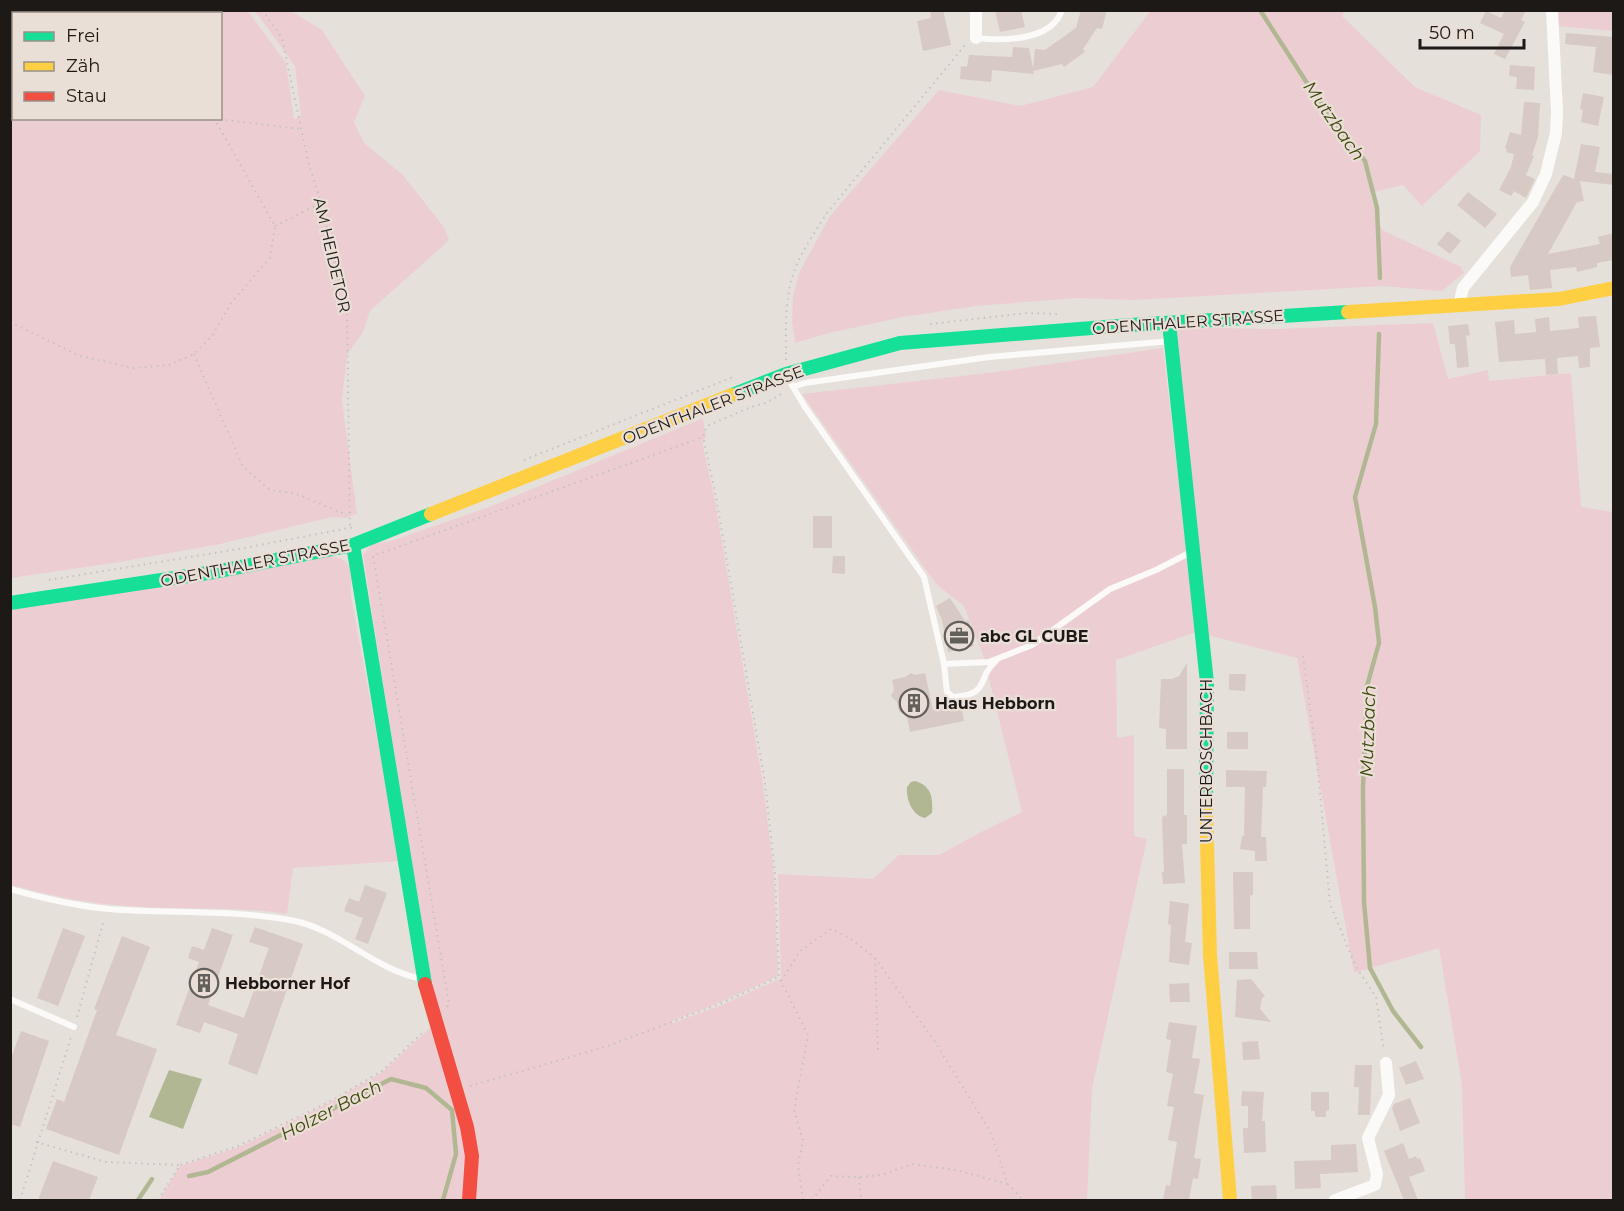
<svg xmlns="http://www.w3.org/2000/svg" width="1624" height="1211" viewBox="0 0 1624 1211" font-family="Montserrat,sans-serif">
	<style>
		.green { fill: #ecced2; fill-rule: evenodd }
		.water { fill: #b2b793 }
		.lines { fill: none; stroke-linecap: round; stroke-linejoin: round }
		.stream { stroke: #b2b793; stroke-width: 4.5 }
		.building { fill: #d7c9c4 }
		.path { stroke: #c5c2c0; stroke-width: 2; stroke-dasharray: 1.5 4.5; stroke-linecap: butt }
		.lane { stroke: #fbfaf9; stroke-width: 6 }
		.street { stroke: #fbfaf9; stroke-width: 12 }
		.fast { stroke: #16e098; stroke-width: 14 }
		.slow { stroke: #ffcf43; stroke-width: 14 }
		.jam { stroke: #f24e42; stroke-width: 14 }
		.labels { text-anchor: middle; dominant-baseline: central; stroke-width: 4.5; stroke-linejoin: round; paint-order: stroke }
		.street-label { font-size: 16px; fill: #1d1916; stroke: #eadfd6 }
		.poi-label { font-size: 16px; font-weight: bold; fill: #1d1916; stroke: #eadfd6; text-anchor: start }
		.water-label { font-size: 18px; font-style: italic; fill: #3e470c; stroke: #eadfd6 }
	</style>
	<rect width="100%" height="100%" fill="#e6e0da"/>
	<path class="green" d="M1151,10L1345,11L1342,16L1415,87L1481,115L1480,151L1422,206L1403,185L1370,193L1382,230L1461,267L1464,273L1442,291L1382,286L1133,300L1076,298L976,306L903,317L829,333L795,343L792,322L793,296L800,271L830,216L939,90L1020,106L1093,87Z
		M10,11H248L286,63L294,119L301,116L295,66L255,11H291L322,30L365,96L354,122L365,144L403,175L443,226L449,239L445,244L370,311L363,332L347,355L342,400L357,514L345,518L332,517L220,544L120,562L11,578ZM14,14H220V118H14Z
		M1557,11H1613V31L1557,26Z
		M1433,323L1448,379L1488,370L1489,381L1571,373L1581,507L1613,512V1200H1465L1462,1085L1439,948L1354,973L1297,658L1199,633L1173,327L1277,329Z
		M1163,348L1196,632L1116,660L1117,738L1134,735V836L1147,839L1092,1089L1087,1200H472L474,1183L433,1003L363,555L372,544L391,541L489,507L703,418L706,437L702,441L715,501L763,784L774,874L778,976L721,1002L672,1021L673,1023L722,1005L781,978L778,874L873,879L899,855H939L981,832L1022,812L983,655L964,606L936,584L802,394L988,373Z
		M331,556C356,560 350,576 351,596L400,861L293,868L287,914C230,905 172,911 115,905C80,902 44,894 11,885L10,609Z
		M433,1025L452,1090L471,1183L468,1200H159L180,1166L239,1147L329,1103L381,1073Z"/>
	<path class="water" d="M915,781C932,786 933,798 932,813L925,818C912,815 906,799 907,787L911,782Z
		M169,1070L202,1079L183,1129L149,1117Z"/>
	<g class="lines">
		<path class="stream" d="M1260,10L1316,97L1365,161L1377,208L1380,278
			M1379,334L1376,424L1355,497L1375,607L1379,643L1367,686L1363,788L1364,902L1370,968L1393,1011L1421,1047
			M189,1176L208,1172L391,1079L426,1088L452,1110L456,1154L443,1200
			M138,1200L152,1179"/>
	</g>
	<path class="building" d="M930,10H943L951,45L923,51L917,21L931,18Z
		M995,10H1021L1025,27L1000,32Z
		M1081,10H1107L1102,29L1097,28L1083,49L1085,52L1064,67L1062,64L1033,71L1034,74L992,70L991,82L960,79L961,66L967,67L969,55L1012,57L1013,47L1029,48L1033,68L1035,49L1045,50L1076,28Z
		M1505,10H1526L1521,20L1525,22L1505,59L1494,54L1504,34L1480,23L1486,11L1501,18Z
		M1566,33L1614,37V75L1593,72L1596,47L1565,44Z
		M1510,65L1535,67L1534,90L1516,89L1517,77L1509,76Z
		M1583,93L1604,97L1598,126L1581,122L1583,110L1580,109Z
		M1524,102L1540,103L1538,137L1532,155L1534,156L1526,175L1535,179L1526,198L1514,191L1511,196L1499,190L1511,167L1514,154L1506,152L1507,149L1505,148L1510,132L1521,135Z
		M1581,144L1600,147L1595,172L1614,174V185L1578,181L1580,182L1584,201L1577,202L1548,254L1600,244L1598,237L1614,233V260L1597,263V267L1577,272L1576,267L1550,270L1552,288L1530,290L1528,275L1511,277L1510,267L1560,180L1564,175L1574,179Z
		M1468,192L1497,214L1485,228L1457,205Z
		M1448,231L1461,241L1450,254L1437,244Z
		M1596,316L1600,347L1590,348V367L1579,368L1578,356L1557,358L1558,374L1546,375L1545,359L1499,362L1495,322L1514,320L1515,334L1536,332L1535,319L1549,317L1550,331L1579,328L1578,317Z
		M1468,324L1470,335L1466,336L1469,367L1457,368L1455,344H1450L1448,326Z
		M813,516H832V548H813Z
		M833,556H845V574L832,573Z
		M950,598L965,621L969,620L974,646L948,652L942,620L936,606Z
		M1187,663V749H1166V729L1159,728L1161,679H1172L1179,676Z
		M911,673L915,675L925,673L933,710L961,704L964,721L910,732L906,711L899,712L897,702L891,696L894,690L892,680L905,677Z
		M1229,674H1246L1245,691L1229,690Z
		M1227,732H1248V749H1227Z
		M1167,769H1184V815H1187V844H1182L1185,883L1163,884L1162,872H1164L1162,817L1167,815Z
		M1226,770L1267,771L1266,787H1263L1261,837H1266L1267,861H1255V851L1240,849L1242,836H1244L1245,787H1226Z
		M1233,872H1253V895H1250V929H1234Z
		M365,885L387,893L368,944L355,939L363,918L344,911L349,898L359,902Z
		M1170,901L1189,904L1185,942L1192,943L1189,965L1169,962L1171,925L1168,924Z
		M255,927L303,944L257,1075L228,1064L238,1034L204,1022L200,1033L176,1025L199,962L188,958L192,946L204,950L212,928L233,935L208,1005L244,1018L269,948L249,942Z
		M63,928L85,936L58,1006L37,998Z
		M122,936L150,947L116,1035L157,1049L119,1155L46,1129L57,1099L64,1102L97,1010L94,1009Z
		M1229,952H1257L1258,969H1229Z
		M1251,979L1265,996L1262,998L1260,1009L1271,1022L1235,1017L1237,980Z
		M1189,983L1190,1002H1170L1169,984Z
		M1169,1022L1197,1026L1192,1058L1200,1059L1194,1093L1204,1095L1194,1158L1201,1159L1198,1179L1193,1178L1189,1200H1163L1166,1185L1170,1186L1177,1142L1168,1140L1174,1107L1167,1106L1173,1074L1166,1072L1171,1040L1166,1039Z
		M21,1031L49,1041L20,1127L10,1124V1061Z
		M1258,1041L1260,1059L1243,1060L1242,1042Z
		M1416,1061L1424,1079L1406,1085L1399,1068Z
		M1355,1065H1372L1370,1115H1358L1359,1087H1354Z
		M1242,1091L1264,1092L1262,1121H1265L1266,1152L1244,1153L1243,1128H1248V1106H1241Z
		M1311,1092H1329V1110L1326,1111V1117H1315V1111H1311Z
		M1410,1098L1420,1123L1400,1131L1392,1108L1394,1104Z
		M1403,1143L1409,1159L1416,1156L1417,1159L1420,1158L1425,1171L1409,1177L1418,1200H1404L1384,1151Z
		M1356,1144L1358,1172L1320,1174L1321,1188L1295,1189L1294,1161L1331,1160V1145Z
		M53,1161L98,1177L89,1200H38Z
		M1276,1185L1277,1200H1252L1251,1186Z"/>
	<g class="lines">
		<path class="path" d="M262,10L282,38L308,161L321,203L347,311L350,527
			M26,14L27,10
			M208,118L300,129
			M275,226L321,203
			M10,322L80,356L134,368L169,365L194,354L212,336L231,303L270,258L275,226L215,120
			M930,324L1027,313L1061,314
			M194,354L243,467L270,490L294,493L347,515
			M786,360C786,331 784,299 794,272C801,251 815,233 826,214L966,44
			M781,394L766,403L751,407L707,426L703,437L716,497L765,783L775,874L779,977L808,1035L794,1110L803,1141L798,1165L803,1200
			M524,460L733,377
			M49,580L239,549L354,527
			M1303,656L1317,759L1330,904L1356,967L1376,997L1384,1051
			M875,958L878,1052
			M781,981L800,951L831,929L851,939L875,958L935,1042L990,1131L1008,1184L1023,1200
			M447,1007L449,1004L373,556L703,437
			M77,1017L104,919
			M470,1086L605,1047L722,1003L778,977
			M36,1142L106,1162L180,1165
			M859,1177L861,1200
			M20,1200L71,1037
			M158,1200L180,1165L238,1146L329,1102L382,1071L422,1033
			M812,1200L831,1176L859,1177L881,1175L913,1164L956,1170L1008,1184"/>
		<path class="lane" d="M976,38C1003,41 1052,41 1062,10
			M786,375L805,407L924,577L944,664L989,662L1032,645L1110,589L1156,570L1191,552
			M793,387L805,383L989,357L1171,341
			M944,664L947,692L953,697C992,694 975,679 996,661
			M10,889C42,898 76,906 109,909C171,914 234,909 295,921C341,931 376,971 423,979
			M10,999L74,1027"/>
		<path class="street" d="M976,10V38
			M1459,305L1463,288L1533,202L1546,174L1556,133L1557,112L1552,10
			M1335,1200L1375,1185L1377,1174L1368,1138L1389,1095L1386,1063"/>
		<path class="fast" d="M1169,323L1207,683L1206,804
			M732,395L786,374L900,343L1130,325L1348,312
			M353,545L425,984
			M10,603L214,572L353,545L431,514"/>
		<path class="slow" d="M1348,312L1559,299L1614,288
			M431,514L732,395
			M1206,804L1210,955L1230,1200"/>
		<path class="jam" d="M425,984L467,1127L472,1156L469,1200"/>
	</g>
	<defs>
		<g id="office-ring" transform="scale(1.5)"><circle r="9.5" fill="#eadfd6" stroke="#635f5b" stroke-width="1.5"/><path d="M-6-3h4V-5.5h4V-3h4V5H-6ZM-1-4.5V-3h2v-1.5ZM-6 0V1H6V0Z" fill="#635f5b"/></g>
		<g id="building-ring" transform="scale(1.5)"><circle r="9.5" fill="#eadfd6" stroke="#635f5b" stroke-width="1.5"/><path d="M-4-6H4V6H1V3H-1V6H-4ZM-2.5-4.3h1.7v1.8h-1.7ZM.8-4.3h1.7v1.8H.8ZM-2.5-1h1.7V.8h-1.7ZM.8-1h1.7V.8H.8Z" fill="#635f5b"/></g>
	</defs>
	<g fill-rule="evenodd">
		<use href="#office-ring" x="959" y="636"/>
		<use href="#building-ring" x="914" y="703"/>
		<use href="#building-ring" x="204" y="983"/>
	</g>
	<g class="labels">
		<g class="street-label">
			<text transform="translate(332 255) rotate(77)">AM HEIDETOR</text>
			<text transform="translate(1188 322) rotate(-4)">ODENTHALER STRASSE</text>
			<text transform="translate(713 405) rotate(-21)">ODENTHALER STRASSE</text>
			<text transform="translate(255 563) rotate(-11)">ODENTHALER STRASSE</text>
			<text transform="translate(1206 761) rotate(-90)">UNTERBOSCHBACH</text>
		</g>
		<g class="poi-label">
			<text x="980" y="636">abc GL CUBE</text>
			<text x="935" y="703">Haus Hebborn</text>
			<text x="225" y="983">Hebborner Hof</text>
		</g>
		<g class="water-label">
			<text transform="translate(1334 121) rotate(55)">Mutzbach</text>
			<text transform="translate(1368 731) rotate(-88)">Mutzbach</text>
			<text transform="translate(331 1110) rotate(-27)">Holzer Bach</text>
		</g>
	</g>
	<rect width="1624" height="1211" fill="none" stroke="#1d1916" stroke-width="24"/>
	<rect x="12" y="12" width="210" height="108" fill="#eadfd6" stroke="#989089" stroke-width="1.5"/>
	<rect x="24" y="32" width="30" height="9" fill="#16e098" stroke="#989089" stroke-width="1.5"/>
	<text x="66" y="42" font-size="18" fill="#1d1916">Frei</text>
	<rect x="24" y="62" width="30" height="9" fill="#ffcf43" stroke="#989089" stroke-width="1.5"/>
	<text x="66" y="72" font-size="18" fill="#1d1916">Zäh</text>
	<rect x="24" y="92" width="30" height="9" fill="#f24e42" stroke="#989089" stroke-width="1.5"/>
	<text x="66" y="102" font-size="18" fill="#1d1916">Stau</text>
	<path d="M1420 39v9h104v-9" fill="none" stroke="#1d1916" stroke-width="3"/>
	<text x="1429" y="39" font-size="18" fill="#1d1916" stroke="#eadfd6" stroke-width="4.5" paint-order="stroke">50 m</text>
</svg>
